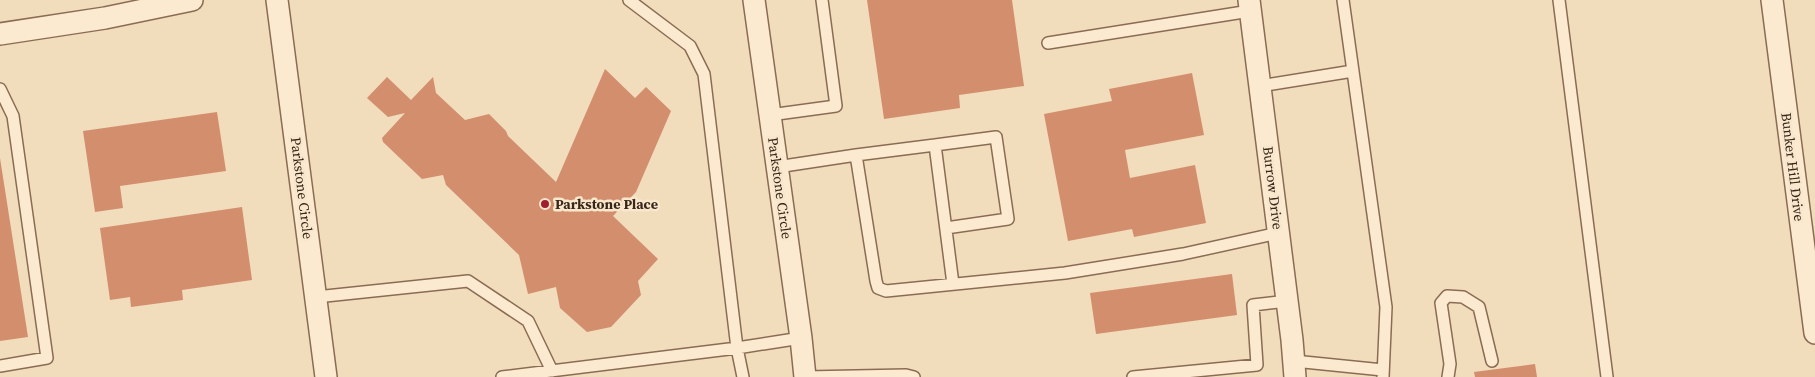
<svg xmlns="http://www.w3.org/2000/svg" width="1815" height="377" viewBox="0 0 1815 377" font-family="'Source Serif 4',serif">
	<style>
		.building { fill: #d38e6e }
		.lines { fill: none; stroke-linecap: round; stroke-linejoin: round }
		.service-casing { stroke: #8a6c54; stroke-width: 14 }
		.minor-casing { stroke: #8a6c54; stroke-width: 24 }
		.service { stroke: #fcead0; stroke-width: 11 }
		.minor { stroke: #fcead0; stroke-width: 21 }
		.poi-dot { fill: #9f1f2d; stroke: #f8e7cc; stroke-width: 2 }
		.labels { text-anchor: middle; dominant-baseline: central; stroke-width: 5; stroke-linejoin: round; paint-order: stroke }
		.street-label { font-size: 14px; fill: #38261a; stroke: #f8e7cc }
		.poi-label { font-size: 14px; font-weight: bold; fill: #38261a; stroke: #f8e7cc; text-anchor: start }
	</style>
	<rect width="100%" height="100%" fill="#f1dcbc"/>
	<path class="building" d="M867,0H1012L1024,86L959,95L960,108L884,119Z
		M605,69L635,98L646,87L671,111L636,192L613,216L658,259L638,281L641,295L611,327L587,332L560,308L556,287L528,294L519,255L446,185L443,175L422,179L383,142L382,138L405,113L388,117L367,98L387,77L411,100L433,77L436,93L465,120L489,114L506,131L508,136L556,182Z
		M1192,73L1204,135L1125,150L1130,178L1195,165L1206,223L1134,237L1132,229L1068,241L1044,114L1112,101L1109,89Z
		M217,112L226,171L120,186L123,208L95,212L83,131Z
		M0,158L28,337L0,341Z
		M242,207L252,280L182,290L183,300L131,307L130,297L110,300L100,228Z
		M1232,274L1237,315L1096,334L1090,293Z
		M1535,364L1537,377H1475L1474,372Z"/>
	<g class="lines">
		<g class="service-casing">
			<path id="service" d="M629,0L690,46L704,74L737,348L743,377
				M1343,0L1386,307L1383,377
				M1559,0L1607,377
				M1048,43L1250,11
				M1260,86L1353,71
				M0,89L13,116L47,358L0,366
				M770,115L836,106L822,0
				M935,145L996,137L1008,219L946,228
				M856,155L935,145L953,284
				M777,167L856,155L876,281L878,288L886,291L1065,273L1183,254L1278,233
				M316,297L468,281L528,321L552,371
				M1294,361L1383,370
				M502,377L737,348L801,338
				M805,377L906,375L914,377
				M1133,377L1257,365L1253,305L1287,301
				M1448,377L1450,364L1441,303L1447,296L1463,297L1479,307L1492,361"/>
		</g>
		<g class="minor-casing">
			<path id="minor" d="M277,0L326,377
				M754,0L801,338L805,377
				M1249,0L1292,340L1295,377
				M1772,0L1815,333
				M0,34L105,18L192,0"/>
		</g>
		<use href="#service" class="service"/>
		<use href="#minor" class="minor"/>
	</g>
	<circle class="poi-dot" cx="545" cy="204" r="5"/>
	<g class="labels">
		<g class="street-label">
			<text transform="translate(1793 167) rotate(83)">Bunker Hill Drive</text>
			<text transform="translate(302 188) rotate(83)">Parkstone Circle</text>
			<text transform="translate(780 188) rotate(82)">Parkstone Circle</text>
			<text transform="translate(1273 188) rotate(83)">Burrow Drive</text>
		</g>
		<g class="poi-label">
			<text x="555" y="204">Parkstone Place</text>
		</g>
	</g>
</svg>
